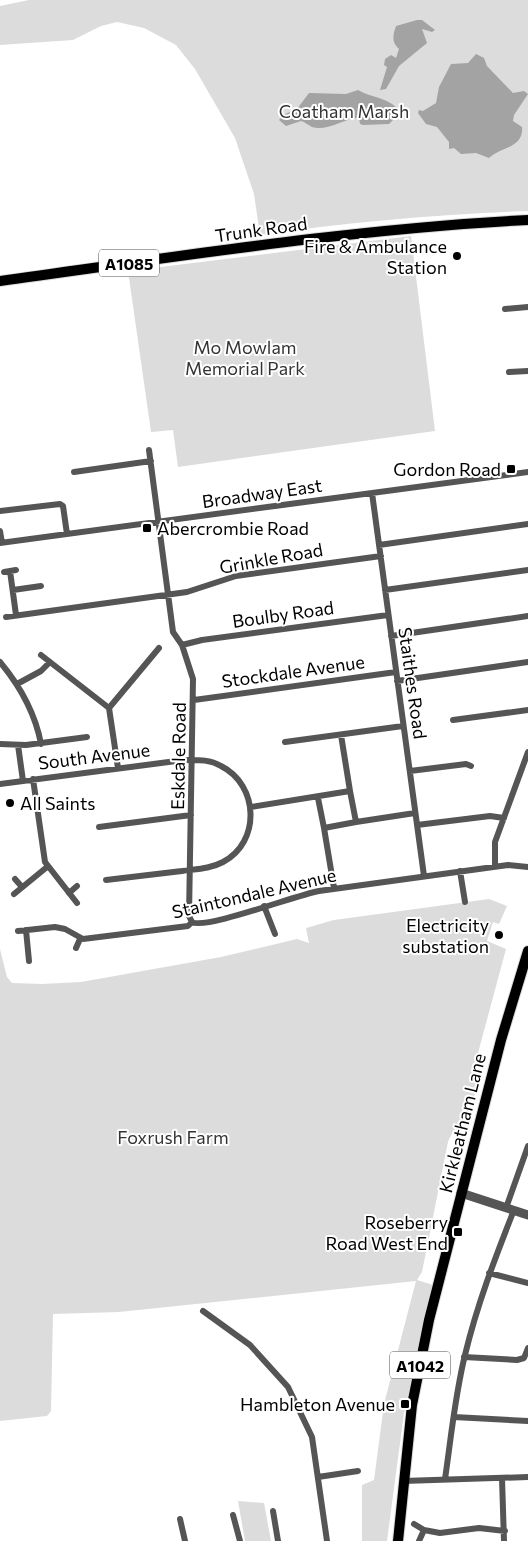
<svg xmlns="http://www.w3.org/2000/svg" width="528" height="1541" viewBox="0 0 528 1541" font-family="Commissioner,sans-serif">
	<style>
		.green { fill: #dcdcdc }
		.water { fill: #a3a3a3 }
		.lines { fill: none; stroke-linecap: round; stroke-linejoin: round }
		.primary-casing { stroke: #dbdbdb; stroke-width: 12 }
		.minor { stroke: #555; stroke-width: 6 }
		.tertiary { stroke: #555; stroke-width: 9 }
		.primary { stroke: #000; stroke-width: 10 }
		.poi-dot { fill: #000; stroke: #fff; stroke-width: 2 }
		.labels { text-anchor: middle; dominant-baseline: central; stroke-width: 4; stroke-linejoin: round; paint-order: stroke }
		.shield { fill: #fff; stroke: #4c4c4c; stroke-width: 1 }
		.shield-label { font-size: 16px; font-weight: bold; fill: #000 }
		.park-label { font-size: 18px; fill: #333; stroke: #fff }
		.street-label { font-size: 18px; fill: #000; stroke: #fff }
		.poi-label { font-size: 18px; fill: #000; stroke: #fff; text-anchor: end }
	</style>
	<rect width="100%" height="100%" fill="#fff"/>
	<path class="green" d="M29,0H528V211C438,214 349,222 260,235L254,194L235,138L195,69L176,45L144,28L117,22L101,26L73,40L0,45V6Z
		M411,236L435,431L178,467L173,430L151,432L128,271Z
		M489,899L507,906L499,924L493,922L487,941L506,949L471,1079L476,1082C480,1098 454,1126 448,1142L422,1272L417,1280L433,1285L404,1413L387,1541H362V1485L374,1480L384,1404L416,1281L119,1312L53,1314L51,1411L47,1416L0,1421V949L7,977L12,983L42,984L81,982L221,957L297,939L309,943L306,928L334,920Z
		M238,1501L264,1503L271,1541H245Z"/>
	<path class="water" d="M417,20H422L435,30L432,32L422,29L427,43L399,66L386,89L380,90L387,67L384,65L385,59L391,55L396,58L399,49C391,42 393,35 396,26Z
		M476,54L484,58L487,66L513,93L524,91L528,94L514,115L513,121L522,127C524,148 500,147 489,158L476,153L461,154L454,148L449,149V142L437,127L426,124L418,113L419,110L423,111L436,103L439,87L451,64L468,63Z
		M358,90C371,98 384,96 397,108L393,120L389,124L363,125L360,124L359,118C347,117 327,132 312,127C308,125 305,122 301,121L286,126L279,120L283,115L297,109L309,93L346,94Z"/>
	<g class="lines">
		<g class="primary-casing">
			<path id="primary" d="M0,281C176,257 350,229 528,220
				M398,1541L412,1405L429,1320L501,1040L528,951"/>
		</g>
		<path class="minor" d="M505,309L528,307
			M509,372L528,371
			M149,450L173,632L182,645L193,679L189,916L192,922
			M74,472L151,461
			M372,493L424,876
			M0,511L60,504L63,506L67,534
			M0,531L2,543
			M0,543L528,472
			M379,545L528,524
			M10,571L16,615
			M4,572L16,570
			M13,590L41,586
			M385,590L528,570
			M6,617L187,592L236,576L381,556
			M391,636L528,616
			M182,645L202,640L388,615
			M41,655L109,708L118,768
			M0,662C20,686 35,712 41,744
			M397,681L528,662
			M17,684L41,671L50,662
			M194,700L396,672
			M109,708L159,648
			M453,720L528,710
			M341,735L350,791
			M285,742L403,726
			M0,744L26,745L87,737
			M18,745L23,781
			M410,771L466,764L471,766
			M33,779L45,862L77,903
			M0,784L184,760C197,760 209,759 221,766C259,785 261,842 223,862C210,869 196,869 182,871C157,874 131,877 106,880
			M251,807L350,791L356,822L324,828L318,798
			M356,822L415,813
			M417,825L490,816L504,818
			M99,827L191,815
			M324,828L334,888
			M495,866V842L528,752
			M460,871L465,902
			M15,879L22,887
			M69,893L77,886
			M14,894L47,867
			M264,906L275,934
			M192,922C205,930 296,895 319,891L508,865L528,867
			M26,930L29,961
			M18,931L55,927L65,929L83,939L188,926L192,922
			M76,948L80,939
			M506,1208L528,1146
			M489,1273L528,1283
			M203,1311L250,1345L288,1387L312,1437L327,1541
			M464,1357L517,1360L524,1358L528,1348
			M454,1417L528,1421
			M318,1477L358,1471
			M502,1478L504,1541
			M445,1479C451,1438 455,1395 465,1355C477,1305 495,1258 514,1210
			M403,1481L528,1477
			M273,1511L278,1541
			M233,1515L240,1541
			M180,1519L185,1541
			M414,1524L424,1530L419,1541
			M424,1530L440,1533L479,1528L505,1531"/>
		<path class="tertiary" d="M461,1193L528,1215"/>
		<use href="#primary" class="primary"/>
	</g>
	<g class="poi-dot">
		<circle cx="457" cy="256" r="5"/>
		<rect x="506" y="464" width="10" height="10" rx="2.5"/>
		<rect x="142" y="523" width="10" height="10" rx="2.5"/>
		<circle cx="10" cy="803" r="5"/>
		<circle cx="499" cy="935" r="5"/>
		<rect x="453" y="1227" width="10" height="10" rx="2.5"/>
		<rect x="400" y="1399" width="10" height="10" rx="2.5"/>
	</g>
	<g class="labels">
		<g class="shield">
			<rect x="99" y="249.5" width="60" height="27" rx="4"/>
			<rect x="390" y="1351.5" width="60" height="27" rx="4"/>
		</g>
		<g class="shield-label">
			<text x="129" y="263">A1085</text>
			<text x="420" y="1365">A1042</text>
		</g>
		<g class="park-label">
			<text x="344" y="111">Coatham Marsh</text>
			<text x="245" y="347">Mo Mowlam<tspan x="245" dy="21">Memorial Park</tspan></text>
			<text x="173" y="1137">Foxrush Farm</text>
		</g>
		<g class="street-label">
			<text transform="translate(261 229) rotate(-8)">Trunk Road</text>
			<text transform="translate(262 493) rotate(-8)">Broadway East</text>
			<text transform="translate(271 558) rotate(-10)">Grinkle Road</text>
			<text transform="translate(283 614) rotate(-8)">Boulby Road</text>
			<text transform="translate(293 671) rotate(-8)">Stockdale Avenue</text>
			<text transform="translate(413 683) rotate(82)">Staithes Road</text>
			<text transform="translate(94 756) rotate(-7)">South Avenue</text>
			<text transform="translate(178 756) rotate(-89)">Eskdale Road</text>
			<text transform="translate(254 893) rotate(-13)">Staintondale Avenue</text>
			<text transform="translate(462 1123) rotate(-76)">Kirkleatham Lane</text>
		</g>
		<g class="poi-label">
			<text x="447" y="246">Fire &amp; Ambulance<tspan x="447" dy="21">Station</tspan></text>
			<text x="501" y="469">Gordon Road</text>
			<text x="157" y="528" text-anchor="start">Abercrombie Road</text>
			<text x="20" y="803" text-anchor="start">All Saints</text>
			<text x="489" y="925">Electricity<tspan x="489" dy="21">substation</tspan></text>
			<text x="448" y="1222">Roseberry<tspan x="448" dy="21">Road West End</tspan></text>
			<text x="395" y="1404">Hambleton Avenue</text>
		</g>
	</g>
</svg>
